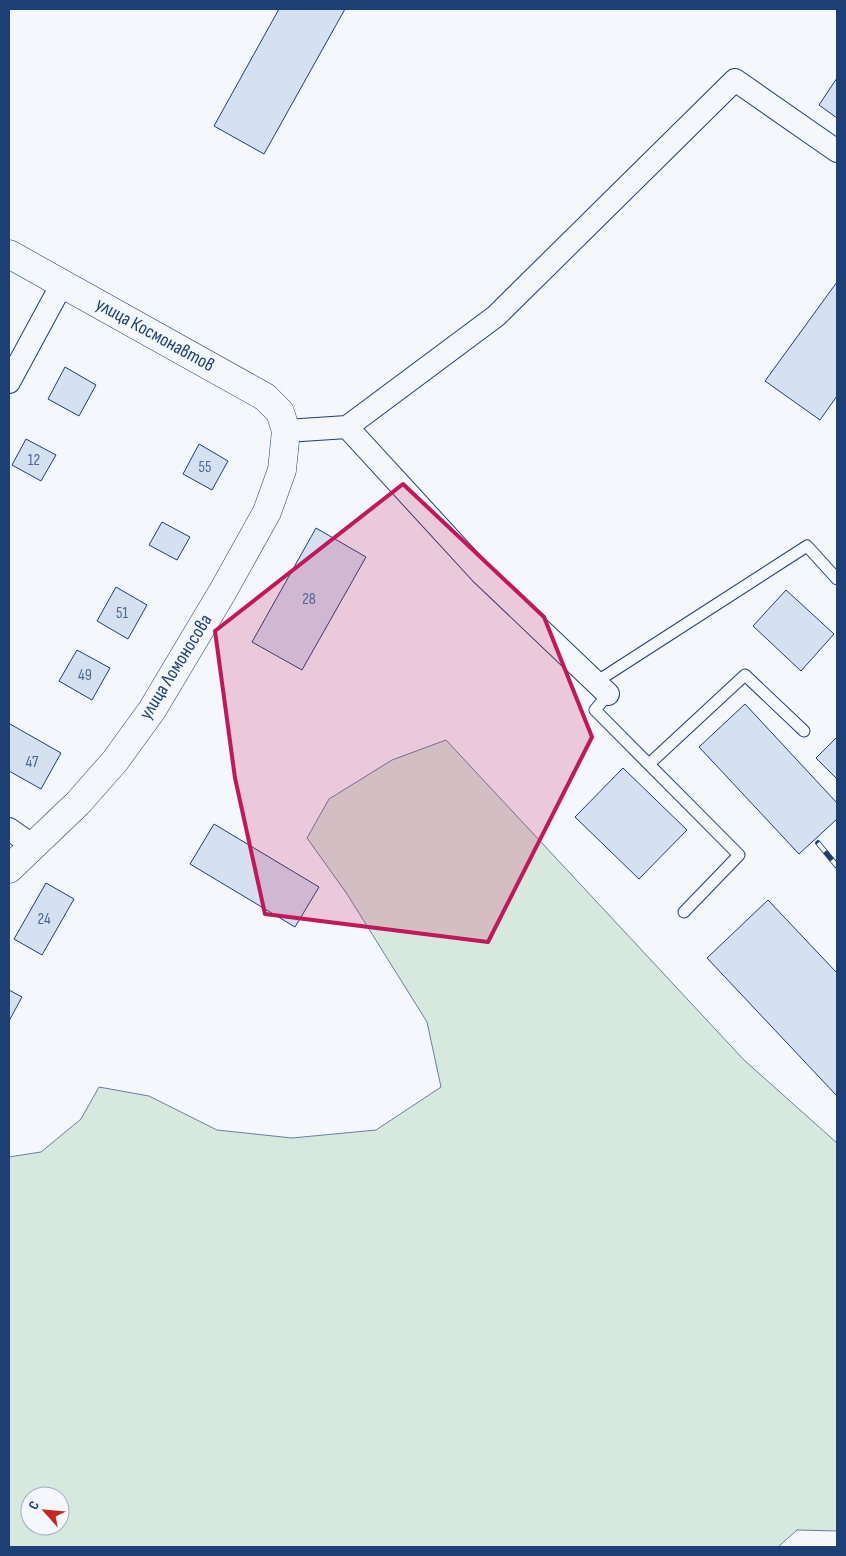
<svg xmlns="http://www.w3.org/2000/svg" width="846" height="1556" viewBox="0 0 846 1556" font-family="'Sofia Sans Condensed',sans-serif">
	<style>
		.green { fill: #d7e8df; stroke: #687fa3; fill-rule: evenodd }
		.building { fill: #d5e0f0; stroke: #1d3f73 }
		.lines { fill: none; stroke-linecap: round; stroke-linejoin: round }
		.lane-casing { stroke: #1d3f73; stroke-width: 13 }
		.street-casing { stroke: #1d3f73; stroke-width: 24 }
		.secondary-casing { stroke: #1d3f73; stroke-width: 29 }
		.lane { stroke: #f4f7fb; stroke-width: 11 }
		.street { stroke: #f4f7fb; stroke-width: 22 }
		.secondary { stroke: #f4f7fb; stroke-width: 28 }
		.rail-casing { stroke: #1d3f73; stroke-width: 5.5 }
		.rail { stroke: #f4f7fb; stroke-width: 4; stroke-dasharray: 11; stroke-linecap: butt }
		.marked { fill: #c2185b; fill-opacity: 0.2; stroke: #c2185b; stroke-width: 4; stroke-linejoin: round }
		.labels { text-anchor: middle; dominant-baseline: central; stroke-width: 4; stroke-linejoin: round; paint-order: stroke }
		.number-label { font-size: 16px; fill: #4b6792 }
		.street-label { font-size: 19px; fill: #1d3f73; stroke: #f4f7fb }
	</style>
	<rect width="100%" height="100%" fill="#f4f7fb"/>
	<path class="green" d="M446,740L744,1060L837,1143V1531L797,1530L778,1547H9V1157L41,1152L81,1119L99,1087L149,1096L217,1130L292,1138L376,1130L441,1087L427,1022L347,894L307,838L329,799L392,760ZM30,1496H60V1526H30Z"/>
	<path class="building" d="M279,9H345L264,154L214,126Z
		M837,78V118L819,105Z
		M837,282V396L820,420L765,381Z
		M65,367L96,385L79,416L48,399Z
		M26,439L56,455L41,481L12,465Z
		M199,444L228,461L212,490L183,474Z
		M162,522L190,537L177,560L149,545Z
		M316,528L366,557L302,670L252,642Z
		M116,587L147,605L128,639L97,621Z
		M786,590L834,634L801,671L753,626Z
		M77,650L110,668L92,700L59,681Z
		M745,704L837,803V819L799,854L699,747Z
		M10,724L61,753L41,789L9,771V727Z
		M837,737V779L816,758Z
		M623,768L687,830L639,879L575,817Z
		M214,824L319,887L295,927L190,864Z
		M46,883L74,899L42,955L14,939Z
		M768,900L837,973V1096L707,958Z
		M9,990L22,997L9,1021Z"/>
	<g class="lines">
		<g class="lane-casing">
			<path id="lane" d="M596,682L807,546L837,579
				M608,694L595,710L739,855L684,912
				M649,764L745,675L804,731"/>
		</g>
		<g class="street-casing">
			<path id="street" d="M9,382L62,284
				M347,427L496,316L735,80L837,151
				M286,431L347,427L481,573L608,694
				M9,829L32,845"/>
		</g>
		<g class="secondary-casing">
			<path id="secondary" d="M9,254L265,397L280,412L286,431L282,470L267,512L223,591L152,710L115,761L78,803L9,869"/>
		</g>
		<use href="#lane" class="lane"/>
		<use href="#street" class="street"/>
		<use href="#secondary" class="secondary"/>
		<g class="rail-casing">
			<path id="rail" d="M818,843L837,866"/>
		</g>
		<use href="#rail" class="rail"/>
	</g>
	<path class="marked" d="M403,484L544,617L592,737L488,942L265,914L235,778L215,631Z"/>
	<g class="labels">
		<g class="number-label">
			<text x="34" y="460">12</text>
			<text x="205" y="467">55</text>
			<text x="309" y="599">28</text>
			<text x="122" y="613">51</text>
			<text x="85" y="675">49</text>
			<text x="32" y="762">47</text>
			<text x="44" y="919">24</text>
		</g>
		<g class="street-label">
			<text transform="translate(155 335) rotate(29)">улица Космонавтов</text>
			<text transform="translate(176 667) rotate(-58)">улица Ломоносова</text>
		</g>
	</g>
	<rect width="846" height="1556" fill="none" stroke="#1d3f73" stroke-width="20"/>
	<g transform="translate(45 1511) rotate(297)"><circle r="24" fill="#f4f7fb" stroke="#9eadc5"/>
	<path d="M0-4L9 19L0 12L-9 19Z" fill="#c62828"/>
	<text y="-8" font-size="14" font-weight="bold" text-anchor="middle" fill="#1d3f73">С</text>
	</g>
</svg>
